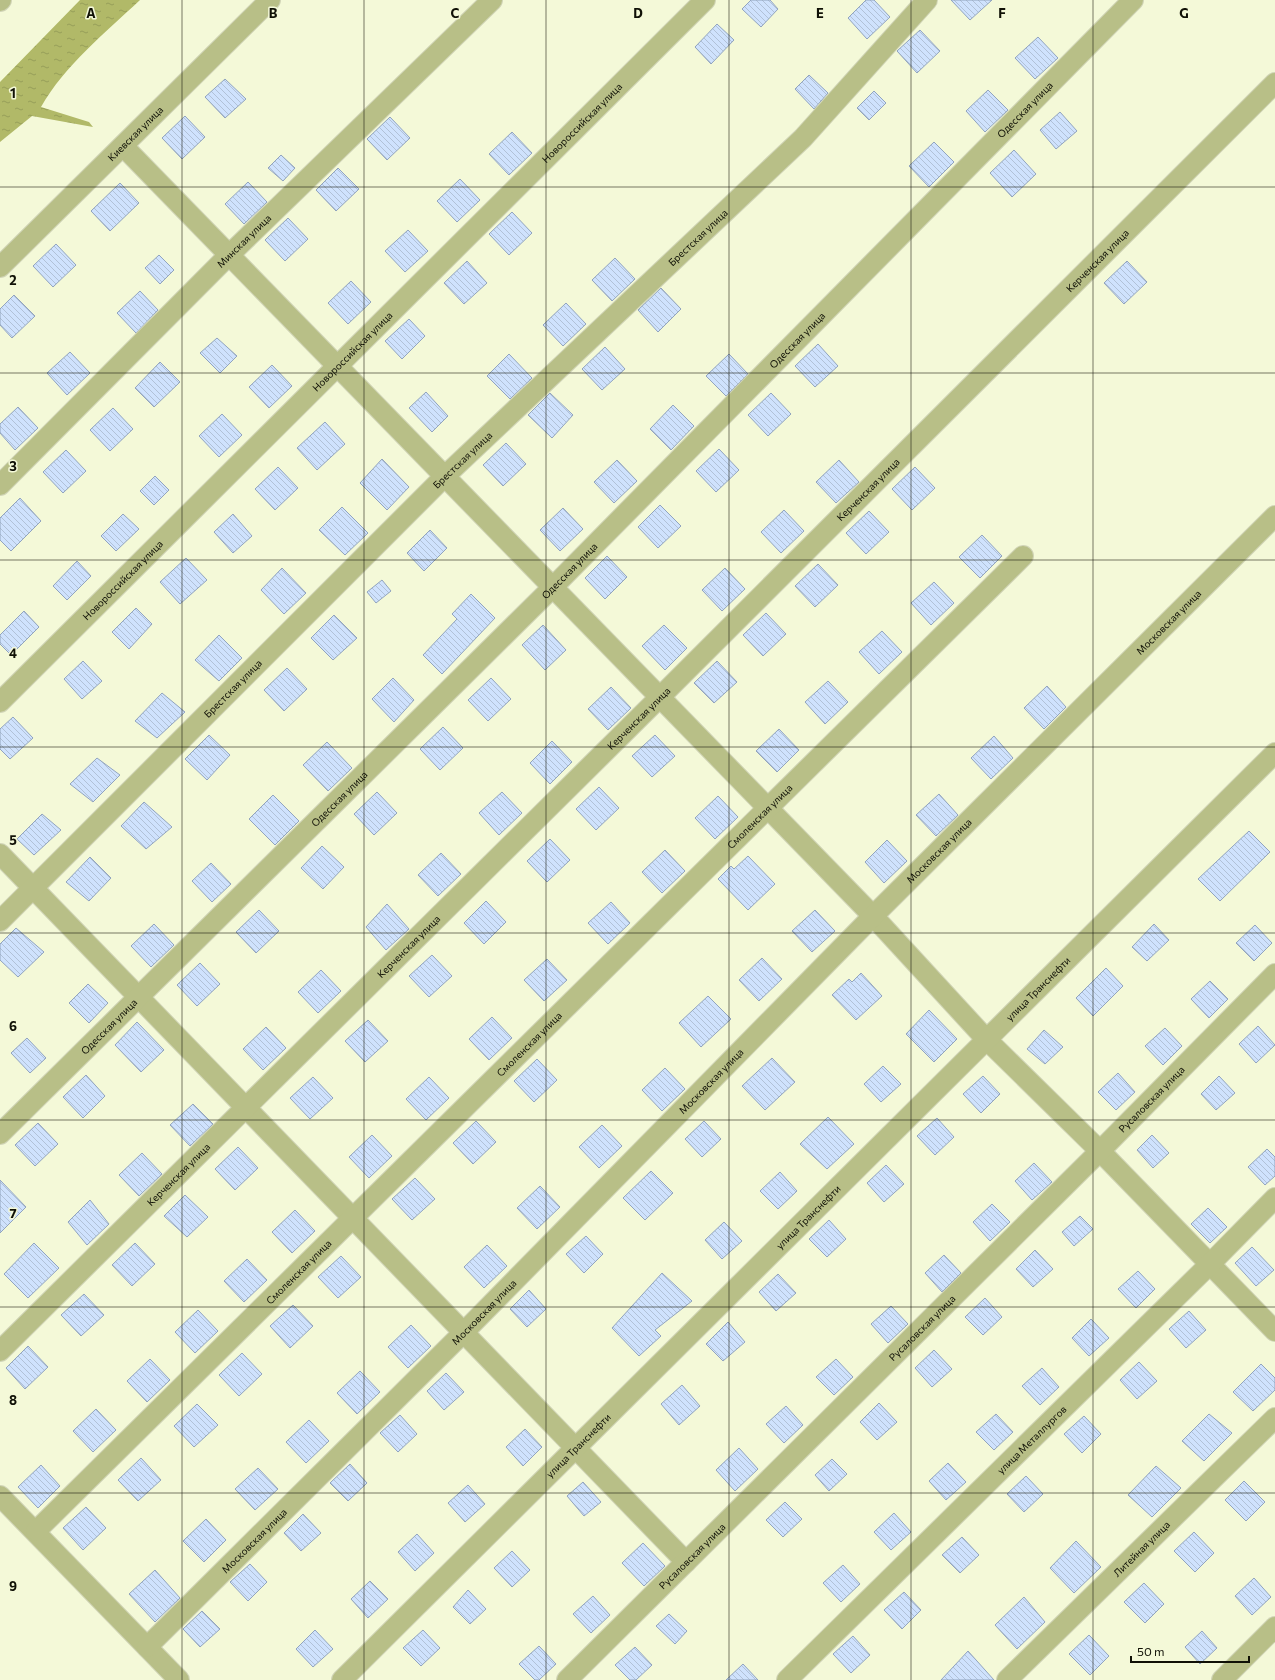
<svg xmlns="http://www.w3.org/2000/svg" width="1275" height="1680" viewBox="0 0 1275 1680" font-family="Commissioner,sans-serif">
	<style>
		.water { fill: url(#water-ripples) }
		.building { fill: url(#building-back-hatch); stroke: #91a4be }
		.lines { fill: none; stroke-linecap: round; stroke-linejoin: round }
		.minor-casing { stroke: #d0d4b6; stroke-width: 22 }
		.minor { stroke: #b8bf87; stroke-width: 20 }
		.grid { fill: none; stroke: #101106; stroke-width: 1; stroke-opacity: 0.55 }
		.labels { text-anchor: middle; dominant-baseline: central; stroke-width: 3; stroke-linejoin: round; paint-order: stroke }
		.street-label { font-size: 10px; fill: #101106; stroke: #f4f9d8 }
		.grid-label { font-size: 13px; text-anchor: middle; font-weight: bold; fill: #101106; stroke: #f4f9d8; stroke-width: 3; stroke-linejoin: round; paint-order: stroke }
	</style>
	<defs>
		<pattern id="water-ripples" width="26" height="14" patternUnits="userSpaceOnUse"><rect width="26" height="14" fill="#b1b968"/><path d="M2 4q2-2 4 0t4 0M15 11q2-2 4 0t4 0" fill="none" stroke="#979e59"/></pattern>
		<pattern id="building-back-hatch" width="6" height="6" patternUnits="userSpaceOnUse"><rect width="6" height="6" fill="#cfe2fd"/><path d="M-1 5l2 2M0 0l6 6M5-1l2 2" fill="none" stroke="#b1c1d7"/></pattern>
	</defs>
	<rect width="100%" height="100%" fill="#f4f9d8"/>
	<path class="water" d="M80,0H140C105,33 65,65 41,107L89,122L93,127L32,116L0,142V82Z"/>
	<path class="building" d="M751,0H770L778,9L761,27L742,9Z
		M866,0H874L890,17L867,39L848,18Z
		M951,0H992L970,20Z
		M717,24L734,40L711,64L695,47Z
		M920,30L940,51L917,73L897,51Z
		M1038,37L1058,58L1035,79L1015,58Z
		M809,75L828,93L814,109L795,89Z
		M225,79L246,99L225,118L205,97Z
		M988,90L1008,110L985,132L966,111Z
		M874,91L886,103L869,120L857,108Z
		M1060,112L1077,131L1056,149L1040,130Z
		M185,116L205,137L182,159L162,138Z
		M390,117L410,138L387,160L367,139Z
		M512,132L532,153L509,175L489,154Z
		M934,142L954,162L929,187L909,166Z
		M1014,150L1036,174L1012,197L990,173Z
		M281,155L295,168L283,181L268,168Z
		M338,168L359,189L336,211L316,190Z
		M460,179L480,200L457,222L437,201Z
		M248,182L267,202L244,224L225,204Z
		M120,183L139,203L110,231L91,211Z
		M512,212L532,233L509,255L489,234Z
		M288,218L308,239L285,261L265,240Z
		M408,230L428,251L405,272L385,251Z
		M56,244L76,265L53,287L33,266Z
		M159,255L174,270L160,284L145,268Z
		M615,258L635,279L612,301L592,280Z
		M467,261L487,283L464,304L444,283Z
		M1127,261L1147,282L1124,304L1104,283Z
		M351,281L371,302L348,324L328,303Z
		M661,288L681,309L658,332L638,310Z
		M140,291L158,310L136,333L117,313Z
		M14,295L35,316L12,338L0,325V309Z
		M566,303L586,324L563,346L543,325Z
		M409,319L425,336L402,359L385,341Z
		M217,338L237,356L220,373L200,353Z
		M818,344L838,366L815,387L795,366Z
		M605,347L625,369L602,390L582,369Z
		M70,352L90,373L67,395L47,373Z
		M509,354L532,378L510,399L487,376Z
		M729,354L748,374L726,396L706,376Z
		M160,362L180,382L154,407L135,388Z
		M272,365L292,386L269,408L249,387Z
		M426,392L448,416L432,432L409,408Z
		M550,393L573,415L552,438L528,415Z
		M771,393L791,414L768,436L748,415Z
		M673,405L694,426L671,450L650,429Z
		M18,407L38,428L15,450L0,433V424Z
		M113,408L133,429L110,451L90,430Z
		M222,414L242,435L219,457L199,436Z
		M325,422L345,444L317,470L297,448Z
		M506,443L526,464L503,486L483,465Z
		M719,449L739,470L716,492L696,471Z
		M66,450L86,471L63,493L43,472Z
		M382,459L409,487L387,510L360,483Z
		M617,460L637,481L614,503L594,482Z
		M839,460L859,482L836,503L816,482Z
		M278,467L298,488L275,510L255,489Z
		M915,467L935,488L912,510L892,489Z
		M155,476L169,490L154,505L140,491Z
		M20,498L41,521L11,551L0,540V518Z
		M660,505L681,526L658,548L638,527Z
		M342,507L368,533L345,555L319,530Z
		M563,508L583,529L560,551L540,530Z
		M784,510L804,531L781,553L761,532Z
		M869,511L889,532L866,554L846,533Z
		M123,514L139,529L116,551L101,536Z
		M233,514L252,536L233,553L214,532Z
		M430,530L447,548L424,571L407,553Z
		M982,535L1002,556L980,578L959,557Z
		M607,556L627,577L605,599L585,578Z
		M186,558L207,580L180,604L160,582Z
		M77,561L91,576L67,600L53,586Z
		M818,564L838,585L815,607L795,586Z
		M282,568L306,593L284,614L261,590Z
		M725,568L745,589L722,611L702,590Z
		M382,580L391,591L376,603L367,592Z
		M934,582L954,603L931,625L911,603Z
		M471,594L495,618L442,674L423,655L457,619L452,614Z
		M136,608L152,624L129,649L112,632Z
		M24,611L39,627L11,655L0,644V635Z
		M766,613L786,634L763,656L743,635Z
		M334,615L357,638L333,660L311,638Z
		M543,625L566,650L545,670L522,645Z
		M664,625L687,648L665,670L642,646Z
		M882,631L902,652L879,674L859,652Z
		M219,635L242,658L219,681L195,660Z
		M83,661L102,681L82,699L64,679Z
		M717,661L737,682L714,703L694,683Z
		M287,668L307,689L284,711L264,690Z
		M393,678L414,700L394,722L372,699Z
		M491,678L511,699L488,721L468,700Z
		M828,681L848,702L825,724L805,702Z
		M1047,686L1066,707L1044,729L1024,708Z
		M611,687L631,708L608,730L588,709Z
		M162,693L185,712L157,738L135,721Z
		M13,717L33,738L10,759L0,749V729Z
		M443,727L463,748L440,770L420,749Z
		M779,729L799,750L777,772L756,751Z
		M209,735L230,755L207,780L185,759Z
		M655,735L675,756L652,777L632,756Z
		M994,736L1013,758L991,779L971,758Z
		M552,741L572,762L550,784L530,763Z
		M327,742L352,768L328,791L303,765Z
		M97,758L120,775L93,802L70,784Z
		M599,787L619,808L596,830L576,809Z
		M377,792L397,813L374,835L354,814Z
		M502,792L522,813L499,835L479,813Z
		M939,794L958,815L936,836L916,815Z
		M273,795L299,821L275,845L249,819Z
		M718,796L738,817L715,839L695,818Z
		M144,802L172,827L146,849L121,826Z
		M42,814L61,830L34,855L17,839Z
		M1249,831L1270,852L1220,901L1198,879Z
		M550,839L570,860L547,882L527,861Z
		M887,840L907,861L884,883L865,862Z
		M322,846L344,867L323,889L301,868Z
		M665,850L685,871L662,893L642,872Z
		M441,853L461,874L438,896L418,875Z
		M748,856L775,884L748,910L718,879L731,866L734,869Z
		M90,857L111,878L89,901L66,882Z
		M211,863L231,884L212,902L192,881Z
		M486,901L506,922L484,944L464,923Z
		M611,902L630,923L608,944L588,923Z
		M387,904L409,929L386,950L366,927Z
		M259,910L279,931L256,953L236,932Z
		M815,910L835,931L812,952L792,931Z
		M154,924L174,945L151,967L131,946Z
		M1154,924L1169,940L1147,961L1132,947Z
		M1255,925L1272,943L1254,961L1236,943Z
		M16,928L44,952L18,977L0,960V944Z
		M432,955L452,976L429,997L409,976Z
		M762,958L782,979L759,1001L739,980Z
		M547,959L567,980L544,1001L524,980Z
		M200,963L220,984L197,1006L177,985Z
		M1106,968L1123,986L1093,1016L1076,998Z
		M321,970L341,991L318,1013L298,992Z
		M861,973L882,996L856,1020L832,995L849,979L852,982Z
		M1210,981L1228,999L1209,1018L1191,999Z
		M88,984L108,1003L89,1023L69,1003Z
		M708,996L731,1019L701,1047L679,1023Z
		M929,1010L957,1039L934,1062L906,1034Z
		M492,1017L512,1038L489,1060L469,1039Z
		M368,1020L388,1041L365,1062L345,1041Z
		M137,1022L164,1050L141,1072L115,1045Z
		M1258,1026L1275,1045L1256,1063L1239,1044Z
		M266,1027L286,1048L263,1070L243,1049Z
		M1165,1028L1182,1046L1163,1065L1145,1046Z
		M1044,1030L1063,1047L1045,1064L1027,1049Z
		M27,1038L46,1058L30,1073L11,1053Z
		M772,1058L795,1082L765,1110L742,1086Z
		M537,1059L557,1080L534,1102L514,1081Z
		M883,1066L901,1084L881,1102L864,1084Z
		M665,1068L685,1089L662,1111L642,1090Z
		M1118,1073L1135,1092L1116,1110L1098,1092Z
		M86,1075L105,1096L83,1118L63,1097Z
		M983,1076L1000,1094L981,1113L963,1094Z
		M1219,1076L1235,1093L1216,1110L1201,1094Z
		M313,1077L333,1098L310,1119L290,1098Z
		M429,1077L449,1098L426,1120L406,1099Z
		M193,1104L213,1124L190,1146L170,1125Z
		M828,1117L854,1144L827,1169L800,1144Z
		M937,1118L954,1137L935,1155L917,1136Z
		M476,1121L496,1142L473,1164L453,1143Z
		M704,1121L721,1139L702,1157L685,1139Z
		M38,1123L58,1144L35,1166L15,1145Z
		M602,1125L622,1146L599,1168L579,1147Z
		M372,1135L392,1156L369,1178L349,1157Z
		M1152,1135L1169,1153L1153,1168L1137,1150Z
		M238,1147L258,1168L235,1190L215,1169Z
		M1267,1149L1275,1157V1176L1265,1185L1248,1167Z
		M142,1153L162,1174L139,1196L119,1175Z
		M1034,1163L1052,1182L1032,1200L1015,1181Z
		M886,1165L904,1184L884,1202L867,1183Z
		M651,1171L673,1193L645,1220L623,1198Z
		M780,1172L797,1191L778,1209L760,1191Z
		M415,1178L435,1199L412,1220L392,1199Z
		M0,1180L26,1207L0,1233Z
		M540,1186L560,1207L537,1229L517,1208Z
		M185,1195L208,1217L187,1237L164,1216Z
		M90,1200L109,1224L87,1245L68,1222Z
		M992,1204L1010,1222L990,1241L973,1222Z
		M1208,1208L1227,1227L1210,1243L1191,1224Z
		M295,1210L315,1231L292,1253L272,1232Z
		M1080,1216L1093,1229L1074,1246L1062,1232Z
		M829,1220L846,1239L827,1257L809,1239Z
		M724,1222L742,1241L722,1259L705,1240Z
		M586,1236L603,1254L584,1273L566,1254Z
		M34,1243L59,1268L28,1298L4,1274Z
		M135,1243L155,1264L132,1286L112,1265Z
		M487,1245L507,1266L484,1288L464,1267Z
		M1252,1247L1274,1270L1256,1286L1235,1263Z
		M1035,1250L1053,1269L1033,1287L1016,1269Z
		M944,1255L961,1273L942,1292L925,1273Z
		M341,1256L361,1277L338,1298L318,1277Z
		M247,1259L267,1280L244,1302L224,1281Z
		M1138,1271L1155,1289L1136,1308L1118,1289Z
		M662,1273L692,1301L655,1330L661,1336L639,1356L612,1328Z
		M778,1274L796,1293L776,1311L759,1292Z
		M529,1290L546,1309L527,1327L510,1309Z
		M84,1294L104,1315L81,1336L61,1315Z
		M985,1298L1002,1317L983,1335L965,1317Z
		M293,1305L313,1326L290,1348L270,1326Z
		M891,1306L908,1324L888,1343L871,1324Z
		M198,1310L218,1331L195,1353L175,1332Z
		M1189,1311L1206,1330L1186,1348L1169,1329Z
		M1091,1319L1109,1338L1089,1356L1072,1338Z
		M728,1322L745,1342L723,1361L706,1344Z
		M411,1325L431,1346L408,1368L388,1347Z
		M28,1346L48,1367L25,1389L6,1368Z
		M934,1350L952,1369L932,1387L915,1368Z
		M242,1353L262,1374L239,1396L219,1375Z
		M150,1359L170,1380L147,1402L127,1381Z
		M836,1359L853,1377L834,1395L816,1377Z
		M1139,1362L1157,1381L1137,1399L1120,1380Z
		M1261,1364L1275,1378V1390L1253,1411L1233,1392Z
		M1042,1368L1059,1387L1040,1405L1022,1386Z
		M360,1371L380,1392L357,1414L337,1393Z
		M446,1373L464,1392L444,1410L427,1391Z
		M682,1385L700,1406L679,1425L661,1404Z
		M879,1403L897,1422L877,1440L860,1422Z
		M197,1404L218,1425L194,1447L174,1426Z
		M786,1406L803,1425L784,1443L766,1424Z
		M96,1409L116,1430L93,1452L73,1431Z
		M996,1414L1013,1432L994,1450L976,1432Z
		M1209,1414L1232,1433L1204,1461L1182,1441Z
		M400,1415L417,1434L398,1452L380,1433Z
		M1084,1416L1101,1434L1082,1453L1064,1434Z
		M309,1420L329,1441L306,1463L286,1442Z
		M525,1429L542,1447L523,1466L506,1447Z
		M739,1448L758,1469L735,1491L716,1470Z
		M141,1458L161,1480L138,1501L118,1480Z
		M832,1459L847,1474L829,1491L815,1475Z
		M948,1463L966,1482L946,1500L929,1481Z
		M350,1464L367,1483L348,1501L330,1483Z
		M41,1465L60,1486L38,1508L18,1487Z
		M1156,1466L1181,1488L1152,1517L1128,1495Z
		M258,1468L278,1489L255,1510L235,1489Z
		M1026,1476L1043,1494L1024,1512L1007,1494Z
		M1244,1481L1265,1502L1246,1521L1225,1500Z
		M583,1482L601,1502L584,1516L567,1496Z
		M468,1485L485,1504L465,1522L448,1503Z
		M785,1502L802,1519L783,1537L766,1520Z
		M86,1507L106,1528L83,1550L63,1528Z
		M894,1513L911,1532L891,1550L874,1532Z
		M303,1514L321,1533L301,1551L284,1533Z
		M206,1519L226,1540L204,1562L183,1541Z
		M1194,1532L1214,1553L1195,1572L1174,1551Z
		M417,1534L434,1553L415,1571L398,1552Z
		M962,1537L979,1555L960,1573L942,1555Z
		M1076,1541L1101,1567L1074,1593L1050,1568Z
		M643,1543L665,1566L644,1586L622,1563Z
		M512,1551L530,1570L512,1587L494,1568Z
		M250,1564L267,1582L248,1601L230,1582Z
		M843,1565L860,1584L841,1602L823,1583Z
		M155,1570L180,1598L155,1622L129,1594Z
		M1254,1578L1271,1597L1252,1615L1235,1596Z
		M370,1581L388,1599L368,1618L351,1599Z
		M1144,1583L1164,1604L1145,1623L1124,1602Z
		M468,1590L486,1609L470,1624L453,1607Z
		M904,1592L921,1610L902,1629L884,1610Z
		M593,1596L610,1615L591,1633L573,1614Z
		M1024,1597L1045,1622L1017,1649L995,1625Z
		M202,1611L220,1629L200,1647L183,1629Z
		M669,1614L687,1631L675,1644L656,1626Z
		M315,1630L333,1649L313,1667L296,1649Z
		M423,1630L440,1648L421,1666L403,1648Z
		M1202,1631L1217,1648L1200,1664L1185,1647Z
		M1089,1635L1109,1656L1090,1675L1069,1654Z
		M853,1636L870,1655L851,1673L833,1654Z
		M539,1646L556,1664L539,1680H535L519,1664Z
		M635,1647L652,1665L636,1680H630L615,1665Z
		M968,1651L994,1680H941Z
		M743,1664L758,1680H726Z"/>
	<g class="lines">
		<g class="minor-casing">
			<g id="minor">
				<path d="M0,1L1,0"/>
				<path d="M123,146L873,916L986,1039L1100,1151L1275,1331"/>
				<path id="s1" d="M0,267L270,0"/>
				<path id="s2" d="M0,485L229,255L492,0"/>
				<path id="s3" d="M0,702L705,0"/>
				<path d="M0,854L686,1562"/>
				<path id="s4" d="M0,921L445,476L803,138L927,0"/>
				<path id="s5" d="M0,1134L553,587L1133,0"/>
				<path id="s6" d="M0,1351L660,697L1275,83"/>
				<path d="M0,1496L179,1680"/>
				<path id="s7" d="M36,1531L1023,556"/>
				<path id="s8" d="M147,1647L464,1332L873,916L1275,516"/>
				<path id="s9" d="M342,1680L1275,753"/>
				<path id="s10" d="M567,1680L1100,1151L1275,974"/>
				<path id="s11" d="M787,1680L1210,1264L1275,1198"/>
				<path id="s12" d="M1007,1680L1275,1418"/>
				<path d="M1222,1680L1275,1627"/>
			</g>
		</g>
		<use href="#minor" class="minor"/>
	</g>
	<path class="grid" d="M182,0V1680M364,0V1680M546,0V1680M729,0V1680M911,0V1680M1093,0V1680M0,187H1275M0,373H1275M0,560H1275M0,747H1275M0,933H1275M0,1120H1275M0,1307H1275M0,1493H1275"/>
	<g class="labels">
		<g class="street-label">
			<text stroke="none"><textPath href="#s5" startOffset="1449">Одесская улица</textPath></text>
			<text stroke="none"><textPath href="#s3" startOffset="821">Новороссийская улица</textPath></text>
			<text stroke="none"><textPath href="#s1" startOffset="190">Киевская улица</textPath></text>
			<text stroke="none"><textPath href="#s4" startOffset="977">Брестская улица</textPath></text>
			<text stroke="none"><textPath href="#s2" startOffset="345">Минская улица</textPath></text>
			<text stroke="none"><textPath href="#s6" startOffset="1547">Керченская улица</textPath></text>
			<text stroke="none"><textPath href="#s5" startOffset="1125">Одесская улица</textPath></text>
			<text stroke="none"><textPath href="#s3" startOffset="497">Новороссийская улица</textPath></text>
			<text stroke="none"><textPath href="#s4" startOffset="653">Брестская улица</textPath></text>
			<text stroke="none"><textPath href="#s6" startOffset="1223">Керченская улица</textPath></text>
			<text stroke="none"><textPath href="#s5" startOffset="801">Одесская улица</textPath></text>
			<text stroke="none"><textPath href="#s3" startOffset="173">Новороссийская улица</textPath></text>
			<text stroke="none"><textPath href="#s8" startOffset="1447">Московская улица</textPath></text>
			<text stroke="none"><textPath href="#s4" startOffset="329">Брестская улица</textPath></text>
			<text stroke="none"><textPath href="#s6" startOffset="899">Керченская улица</textPath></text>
			<text stroke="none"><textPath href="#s5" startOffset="477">Одесская улица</textPath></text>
			<text stroke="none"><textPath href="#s7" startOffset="1017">Смоленская улица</textPath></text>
			<text stroke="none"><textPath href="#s8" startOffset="1123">Московская улица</textPath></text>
			<text stroke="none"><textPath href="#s6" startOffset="575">Керченская улица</textPath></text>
			<text stroke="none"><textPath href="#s9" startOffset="981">улица Транснефти</textPath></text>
			<text stroke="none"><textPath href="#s5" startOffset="153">Одесская улица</textPath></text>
			<text stroke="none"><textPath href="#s7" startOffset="693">Смоленская улица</textPath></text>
			<text stroke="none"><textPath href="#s8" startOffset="799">Московская улица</textPath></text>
			<text stroke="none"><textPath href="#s10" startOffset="824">Русаловская улица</textPath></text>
			<text stroke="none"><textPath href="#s6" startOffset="251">Керченская улица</textPath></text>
			<text stroke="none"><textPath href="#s9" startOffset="657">улица Транснефти</textPath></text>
			<text stroke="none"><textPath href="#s7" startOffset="369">Смоленская улица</textPath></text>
			<text stroke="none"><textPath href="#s8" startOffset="475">Московская улица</textPath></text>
			<text stroke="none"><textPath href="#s10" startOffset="500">Русаловская улица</textPath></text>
			<text stroke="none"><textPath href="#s11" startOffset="343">улица Металлургов</textPath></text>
			<text stroke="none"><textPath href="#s9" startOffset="333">улица Транснефти</textPath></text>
			<text stroke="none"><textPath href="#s8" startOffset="151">Московская улица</textPath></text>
			<text stroke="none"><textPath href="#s12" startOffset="188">Литейная улица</textPath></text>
			<text stroke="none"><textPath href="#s10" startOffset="176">Русаловская улица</textPath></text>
		</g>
	</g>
	<g class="grid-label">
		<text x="91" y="18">A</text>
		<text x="273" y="18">B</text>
		<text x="455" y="18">C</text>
		<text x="638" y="18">D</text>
		<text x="820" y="18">E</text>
		<text x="1002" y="18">F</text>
		<text x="1184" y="18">G</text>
		<text x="13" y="98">1</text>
		<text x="13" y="285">2</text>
		<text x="13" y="471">3</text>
		<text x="13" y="658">4</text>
		<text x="13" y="845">5</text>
		<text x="13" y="1031">6</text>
		<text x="13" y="1218">7</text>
		<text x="13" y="1405">8</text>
		<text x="13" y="1591">9</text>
	</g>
	<path d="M1131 1656v6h118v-6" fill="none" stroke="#101106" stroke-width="2"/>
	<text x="1137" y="1656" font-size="12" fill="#101106" stroke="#f4f9d8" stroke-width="3" paint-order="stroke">50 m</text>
</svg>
